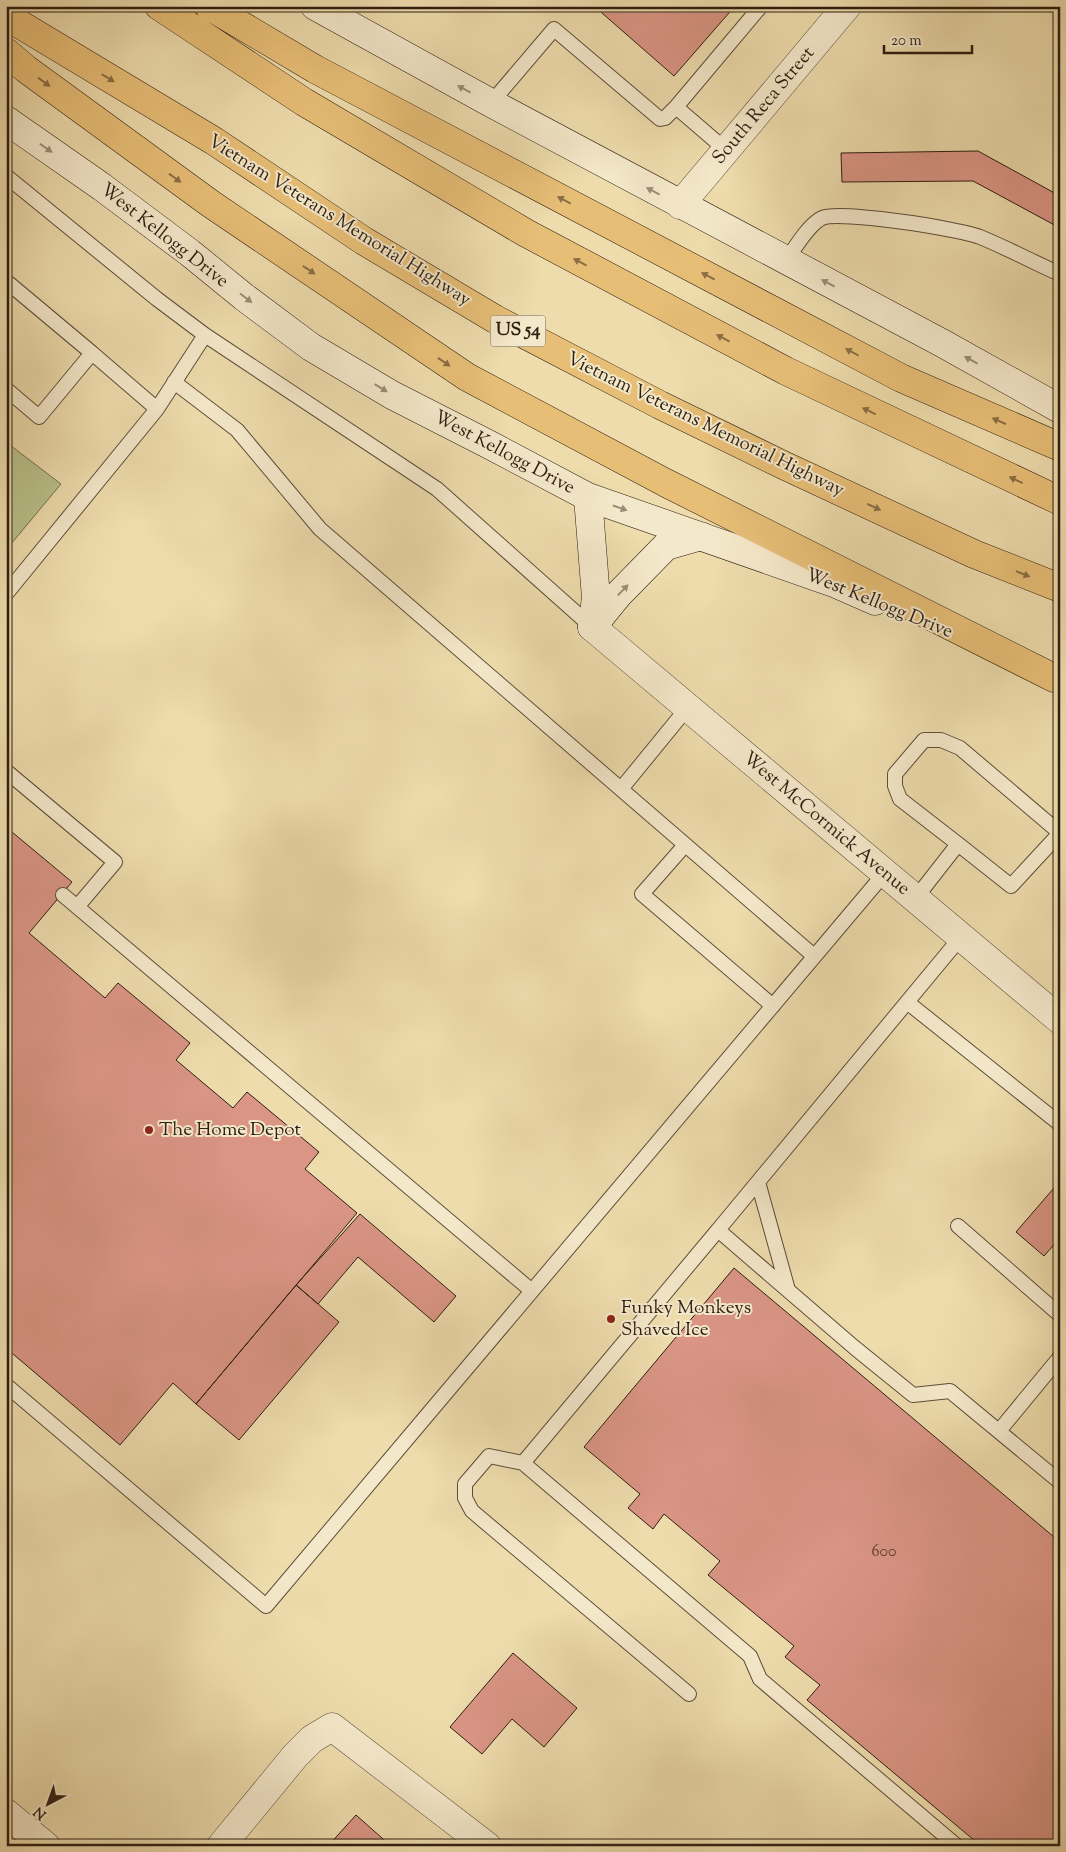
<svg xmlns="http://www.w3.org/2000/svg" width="1066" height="1852" viewBox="0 0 1066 1852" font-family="'Sorts Mill Goudy',serif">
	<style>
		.green { fill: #b8c08a; stroke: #726f4e }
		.building { fill: #da9585; stroke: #2d1e11 }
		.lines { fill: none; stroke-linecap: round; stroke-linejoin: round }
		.service-casing { stroke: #5d4e38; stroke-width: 16 }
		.minor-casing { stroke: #5d4e38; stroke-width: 29 }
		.secondary-casing { stroke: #2d1e11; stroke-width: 29 }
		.motorway-casing { stroke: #2d1e11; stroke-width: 29 }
		.service { stroke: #f4e8ca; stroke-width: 14 }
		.minor { stroke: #f4e8ca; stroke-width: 28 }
		.secondary { stroke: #f4e8ca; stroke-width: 28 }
		.motorway { stroke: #e7be76; stroke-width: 28 }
		.oneway { fill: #8a6e44 }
		.oneway2 { fill: #9a8d77 }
		.poi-dot { fill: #8f2418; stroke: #f4e8ca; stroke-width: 2 }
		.labels { text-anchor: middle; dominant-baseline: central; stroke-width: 4; stroke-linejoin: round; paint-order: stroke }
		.number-label { font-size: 16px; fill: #583c2e }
		.shield { fill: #f4e8ca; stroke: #695b48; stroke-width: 1 }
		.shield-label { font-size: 18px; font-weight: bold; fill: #2d1e11 }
		.street-label { font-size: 19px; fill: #2d1e11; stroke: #f4e8ca }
		.poi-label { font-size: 19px; fill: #2d1e11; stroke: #f4e8ca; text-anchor: start }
	</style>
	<rect width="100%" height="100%" fill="#eedcad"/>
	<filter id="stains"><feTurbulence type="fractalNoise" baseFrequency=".004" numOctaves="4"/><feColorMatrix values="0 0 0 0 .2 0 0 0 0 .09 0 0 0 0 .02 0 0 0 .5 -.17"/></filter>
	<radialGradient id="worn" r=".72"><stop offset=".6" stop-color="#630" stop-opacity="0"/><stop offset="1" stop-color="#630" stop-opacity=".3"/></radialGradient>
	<path class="green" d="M6,442L61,484L6,550Z"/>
	<path class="building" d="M594,6H735L674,76Z
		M978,151L1060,196V228L973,181L842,182L841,153Z
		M6,827L72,882L29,933L105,998L118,983L190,1043L176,1060L233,1108L247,1092L319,1152L305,1169L357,1213L196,1404L173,1383L120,1445L6,1348Z
		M1060,1181V1238L1044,1256L1016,1232Z
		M360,1214L456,1296L434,1322L358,1257L318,1304L296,1285Z
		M734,1268L1060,1542V1846H981L807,1700L820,1685L785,1657L794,1646L708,1575L720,1561L664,1514L653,1529L628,1508L640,1494L584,1447Z
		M296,1285L339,1322L239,1440L196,1404Z
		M513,1653L577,1708L544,1747L512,1719L482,1754L450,1727Z
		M356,1815L391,1846H328Z"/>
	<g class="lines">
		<g class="service-casing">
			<path id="service" d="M491,103L554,29L660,119L665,118L676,107L726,150
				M676,107L761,6
				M6,176L157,299L205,335L437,489L592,627
				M786,261C794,249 809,224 822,218C839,210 961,229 980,237C1007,248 1033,262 1060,274
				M6,281L92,353
				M174,382L237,430L320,529L814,956
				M6,389L39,417L92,353L157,409
				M6,594L157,409L205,335
				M6,771L115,862L77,907
				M621,789L688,707
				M958,844L900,799L895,786V774L924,740H941L960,748L1060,833
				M685,845L642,894L773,1006
				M63,895L532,1291
				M915,899L958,844L1011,886L1060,833
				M961,937L718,1230L855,1348L913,1395L950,1391L1060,1482
				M907,1002L1060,1124
				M758,1182L788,1290
				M958,1226L1060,1315
				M718,1230L523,1463L750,1656L760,1679L957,1846
				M6,1385L266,1606L884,874
				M999,1431L1060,1357
				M523,1463L489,1456L465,1484V1498L472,1511L689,1694"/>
		</g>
		<g class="minor-casing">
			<path id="minor" d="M680,205L847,6
				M592,627L1060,1020
				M6,1813L46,1846
				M221,1846L295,1756L312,1739L332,1727L487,1846"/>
		</g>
		<g class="secondary-casing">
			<path id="secondary" d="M315,6L491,103L942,343L1060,409
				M6,120L102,187L190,253L244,297L311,347L392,395L486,443L588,497L834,583L875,601
				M588,497L596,598L592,627
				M592,627L618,595L666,546L701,536"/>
		</g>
		<g class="motorway-casing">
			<path id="motorway" d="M159,6L304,102L526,233L786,371L1060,501
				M209,6L315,69L901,378L1060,447
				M6,16L214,141L364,241L495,319L660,405L781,464L974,554L1060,588
				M6,52L26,69L211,204L467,377L666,483L1054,678"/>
		</g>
		<use href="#service" class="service"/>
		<use href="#minor" class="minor"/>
		<use href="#secondary" class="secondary"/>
		<use href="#motorway" class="motorway"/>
	</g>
	<defs><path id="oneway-solid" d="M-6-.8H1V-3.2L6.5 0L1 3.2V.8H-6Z" transform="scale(1.25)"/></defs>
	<g class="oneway">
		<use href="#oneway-solid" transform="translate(108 78) rotate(31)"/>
		<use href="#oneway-solid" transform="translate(44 82) rotate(36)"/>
		<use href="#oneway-solid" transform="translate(175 178) rotate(36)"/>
		<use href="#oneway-solid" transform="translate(564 200) rotate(-152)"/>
		<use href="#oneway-solid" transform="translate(580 262) rotate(-152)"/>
		<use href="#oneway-solid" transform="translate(309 270) rotate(34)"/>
		<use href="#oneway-solid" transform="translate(708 276) rotate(-152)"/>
		<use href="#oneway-solid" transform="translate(723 338) rotate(-152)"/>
		<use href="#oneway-solid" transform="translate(852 352) rotate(-152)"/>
		<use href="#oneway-solid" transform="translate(444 362) rotate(34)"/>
		<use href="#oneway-solid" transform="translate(869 411) rotate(-154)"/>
		<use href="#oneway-solid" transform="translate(999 421) rotate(-156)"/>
		<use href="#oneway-solid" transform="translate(1016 480) rotate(-155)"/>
		<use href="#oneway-solid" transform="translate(874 507) rotate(25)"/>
		<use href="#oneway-solid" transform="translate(1023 574) rotate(22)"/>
	</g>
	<g class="oneway2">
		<use href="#oneway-solid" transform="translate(464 89) rotate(-152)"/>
		<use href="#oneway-solid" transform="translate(46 148) rotate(35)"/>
		<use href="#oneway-solid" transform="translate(653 191) rotate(-152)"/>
		<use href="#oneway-solid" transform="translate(828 283) rotate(-152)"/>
		<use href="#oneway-solid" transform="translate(246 298) rotate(37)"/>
		<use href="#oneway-solid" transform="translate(971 360) rotate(-151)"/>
		<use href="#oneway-solid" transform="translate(381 388) rotate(31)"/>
		<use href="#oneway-solid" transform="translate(620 508) rotate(19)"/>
		<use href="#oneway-solid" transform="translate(623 590) rotate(-46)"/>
	</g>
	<g class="poi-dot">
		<circle cx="149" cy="1130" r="5"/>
		<circle cx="611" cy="1319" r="5"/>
	</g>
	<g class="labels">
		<g class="number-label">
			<text x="884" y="1552">600</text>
		</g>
		<rect class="shield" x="490.5" y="315.5" width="55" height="31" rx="4"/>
		<g class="shield-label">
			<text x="518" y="331">US 54</text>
		</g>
		<g class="street-label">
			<text transform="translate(764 106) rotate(-50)">South Reca Street</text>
			<text transform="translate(339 221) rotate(32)">Vietnam Veterans Memorial Highway</text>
			<text transform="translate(164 236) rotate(38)">West Kellogg Drive</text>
			<text transform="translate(705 425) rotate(26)">Vietnam Veterans Memorial Highway</text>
			<text transform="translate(504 453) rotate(28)">West Kellogg Drive</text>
			<text transform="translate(879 604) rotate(22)">West Kellogg Drive</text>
			<text transform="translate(826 824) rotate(40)">West McCormick Avenue</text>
		</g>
		<g class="poi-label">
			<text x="159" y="1130">The Home Depot</text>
			<text x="621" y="1308">Funky Monkeys<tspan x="621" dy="22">Shaved Ice</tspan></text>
		</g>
	</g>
	<rect width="1066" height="1852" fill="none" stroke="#eedcad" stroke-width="25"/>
	<rect x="8" y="8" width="1051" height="1837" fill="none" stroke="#2d1e11" stroke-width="2.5"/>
	<rect x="12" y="12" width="1041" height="1827" fill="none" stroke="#2d1e11"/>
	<g transform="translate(48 1804) rotate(221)" stroke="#f4e8ca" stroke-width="4" paint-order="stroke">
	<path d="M0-4L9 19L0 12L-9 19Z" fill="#2d1e11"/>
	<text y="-8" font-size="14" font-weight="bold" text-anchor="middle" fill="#2d1e11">N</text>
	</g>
	<path d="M884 45v8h88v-8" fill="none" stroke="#2d1e11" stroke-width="2.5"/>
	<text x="891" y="45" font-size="15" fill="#2d1e11" stroke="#f4e8ca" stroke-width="4" paint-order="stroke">20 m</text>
	<rect width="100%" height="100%" filter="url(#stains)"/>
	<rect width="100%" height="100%" fill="url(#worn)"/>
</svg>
